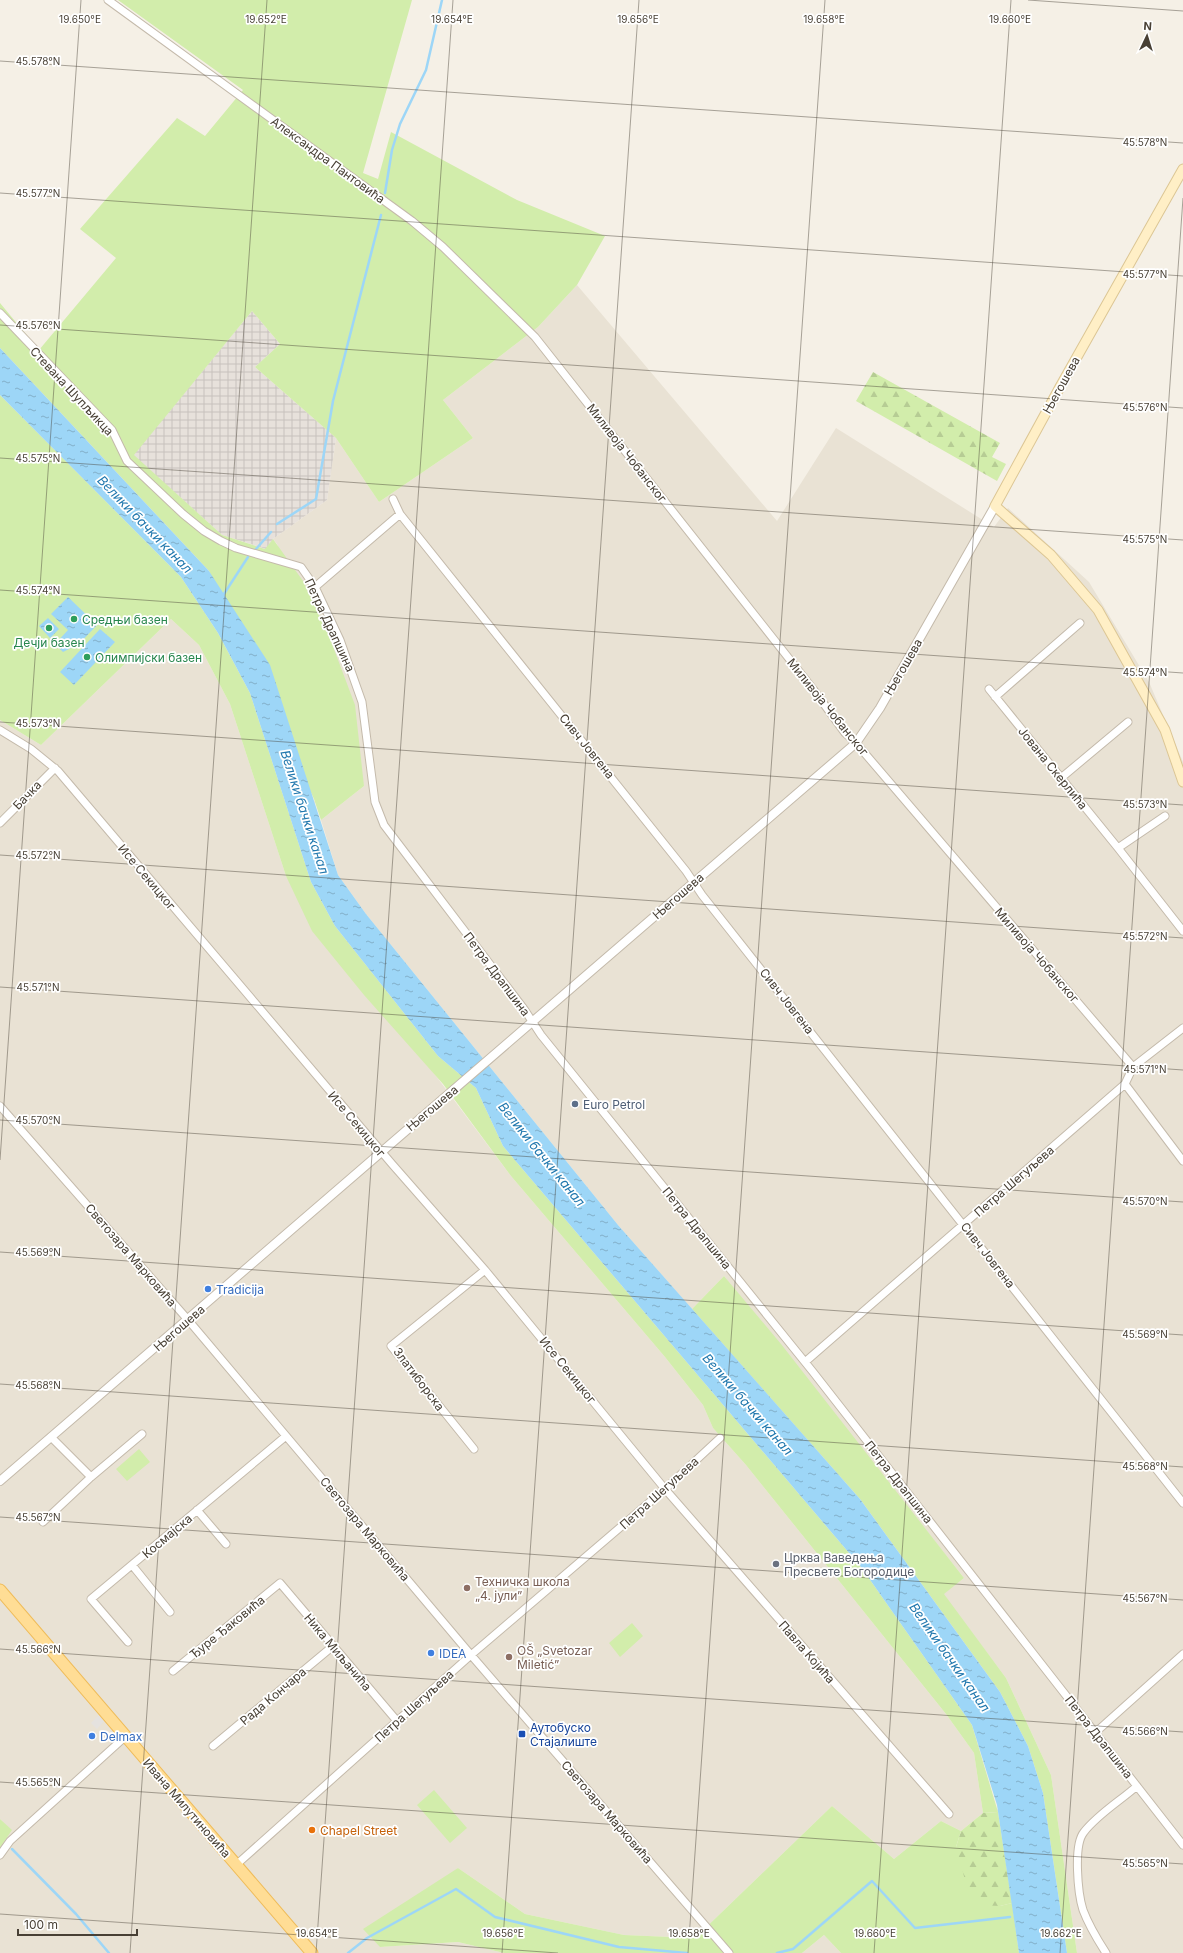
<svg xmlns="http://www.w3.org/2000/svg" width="1183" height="1953" viewBox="0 0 1183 1953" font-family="Inter,sans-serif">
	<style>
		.residential { fill: #e9e2d4 }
		.industrial { fill: url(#industrial-grid) }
		.green { fill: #d2edab }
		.forest { fill: url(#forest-firs) }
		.parking { fill: #e5e2df }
		.water { fill: url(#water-ripples) }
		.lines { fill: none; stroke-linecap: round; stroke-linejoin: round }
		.stream { stroke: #9dd6f7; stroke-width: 2.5 }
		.minor-casing { stroke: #c4baab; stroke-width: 9 }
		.tertiary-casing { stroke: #c4baab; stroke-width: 10 }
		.secondary-casing { stroke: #dcc694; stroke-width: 11 }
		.primary-casing { stroke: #efbc5a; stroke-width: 13 }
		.minor { stroke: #fff; stroke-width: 7 }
		.tertiary { stroke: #fff; stroke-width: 8 }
		.secondary { stroke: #ffefc6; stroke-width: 9 }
		.primary { stroke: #ffdd95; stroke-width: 11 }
		.ticks { fill: none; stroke: #484035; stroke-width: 1; stroke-opacity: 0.45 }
		.leisure-dot { fill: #2e9e5b; stroke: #fff; stroke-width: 1.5 }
		.service-dot { fill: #5c6f8a; stroke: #fff; stroke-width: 1.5 }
		.shop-dot { fill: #3f7fe0; stroke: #fff; stroke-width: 1.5 }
		.worship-dot { fill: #6b7280; stroke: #fff; stroke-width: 1.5 }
		.education-dot { fill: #8d6e63; stroke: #fff; stroke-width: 1.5 }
		.transit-dot { fill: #1a4fb4; stroke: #fff; stroke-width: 1.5 }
		.food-dot { fill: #e8710a; stroke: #fff; stroke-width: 1.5 }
		.labels { text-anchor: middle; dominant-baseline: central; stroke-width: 3.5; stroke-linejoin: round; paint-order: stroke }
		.street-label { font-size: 12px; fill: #484035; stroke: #fff }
		.leisure-label { font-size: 12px; fill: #27864d; stroke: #fff; text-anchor: start }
		.service-label { font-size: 12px; fill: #4e5e75; stroke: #fff; text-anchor: start }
		.shop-label { font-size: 12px; fill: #366cbe; stroke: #fff; text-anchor: start }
		.worship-label { font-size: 12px; fill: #5b616d; stroke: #fff; text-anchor: start }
		.education-label { font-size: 12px; fill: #785e54; stroke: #fff; text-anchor: start }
		.transit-label { font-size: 12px; fill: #164399; stroke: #fff; text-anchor: start }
		.food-label { font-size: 12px; fill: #c56008; stroke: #fff; text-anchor: start }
		.water-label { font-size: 13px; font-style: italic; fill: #2178ae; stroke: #fff }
		.ticks-label { font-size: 10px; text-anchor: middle; fill: #484035; stroke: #fff; stroke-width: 3.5; stroke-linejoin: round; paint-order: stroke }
	</style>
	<defs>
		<pattern id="industrial-grid" width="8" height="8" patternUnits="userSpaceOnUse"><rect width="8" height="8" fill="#e7e1db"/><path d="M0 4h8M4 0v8" fill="none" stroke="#c8c2bd"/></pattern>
		<pattern id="forest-firs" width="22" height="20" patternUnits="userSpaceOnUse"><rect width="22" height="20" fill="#d2edab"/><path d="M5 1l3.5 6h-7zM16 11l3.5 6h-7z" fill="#b6cc94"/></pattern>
		<pattern id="water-ripples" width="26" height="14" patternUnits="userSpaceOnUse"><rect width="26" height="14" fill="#9dd6f7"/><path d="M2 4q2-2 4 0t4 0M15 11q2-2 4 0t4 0" fill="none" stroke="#82afc9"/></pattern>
	</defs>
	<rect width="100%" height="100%" fill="#f5f0e6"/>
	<path class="residential" d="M577,285L777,521L836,428L994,527L1008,508L1089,582L1149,682L1183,762V1953H1077L1051,1775L1006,1678L943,1594L964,1578L724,1276L692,1309L618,1225L366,914L338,875L321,820L364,786L277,544L273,539L327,500L336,438L379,502L473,438L443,400L538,327Z
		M171,619L199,645L230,704L286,876L511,1176L665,1357L703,1405L713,1428L746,1465L946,1714L974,1753L983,1813L961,1831L941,1821L894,1859L832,1806L695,1938L624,1935L525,1914L458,1868L380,1947L458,1942L504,1953H0V1848L11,1831L0,1819V720L41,745Z
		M824,1935L841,1953H802Z"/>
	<path class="industrial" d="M252,311L280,344L255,367L336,438L327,500L273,539L266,549L222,535L133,455Z"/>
	<path class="green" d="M118,0H412L363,173L378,179L391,132L517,200L605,236L577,285L538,327L443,400L473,438L379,502L336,438L255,367L280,344L252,311L134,455L222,535L265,549L273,539L303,581L329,636L355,705L364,786L321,820L314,799L209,571L0,348V303L39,350L116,258L80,229L177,118L205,136L243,90Z
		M0,395L181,577L218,633L250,693L311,882L335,926L438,1056L476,1088L503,1146L861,1567L972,1725L998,1812L983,1813L974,1753L946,1714L746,1465L713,1428L703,1405L665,1357L511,1176L443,1084L364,995L312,931L286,876L230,704L199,645L171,619L41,745L0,720Z
		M724,1276L781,1344L964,1578L944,1594L1006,1678L1051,1775L1077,1953H1067L1043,1793L1028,1746L1000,1692L860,1499L692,1309Z
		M139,1449L150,1462L127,1481L116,1469Z
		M632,1623L643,1636L620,1657L609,1643Z
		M434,1790L467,1828L450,1843L417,1805Z
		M832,1806L894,1859L941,1821L961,1831L956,1847L1000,1906L1012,1903L1019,1953H841L824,1935L802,1953H504L458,1942L380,1947L363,1929L458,1868L525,1914L624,1935L695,1938Z
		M0,1819L12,1830L0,1848Z"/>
	<path class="forest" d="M873,372L1000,443L992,457L1006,464L997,481L856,401Z
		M998,1812L1012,1903L1000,1906L977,1905L968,1891L956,1847L961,1831L983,1813Z"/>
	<path class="parking" d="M99,1715L104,1721L97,1729L91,1723Z"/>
	<path class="water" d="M0,348L209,571L270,665L338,875L366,914L618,1225L860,1499L1000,1692L1028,1746L1043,1793L1067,1953H1019L997,1805L972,1725L861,1567L503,1146L476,1088L438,1056L335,926L311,882L250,693L218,633L181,577L0,395Z
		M68,597L97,625L79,644L63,652L55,644L68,630L51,614Z
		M48,618L59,629L50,638L39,626Z
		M100,629L115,642L74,685L60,672Z"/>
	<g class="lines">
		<path class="stream" d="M385,193L392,150L400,124L426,70L442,0
			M277,524L316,499L333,401L381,215
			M256,549L271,532
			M222,597L248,557
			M12,1849L76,1914L109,1953
			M348,1953L367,1938L456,1889L495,1917L619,1947L687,1953
			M777,1953L793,1949L872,1881L915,1928L1010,1917"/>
		<g class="minor-casing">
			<path id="minor" d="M108,0L412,221L443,247L535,337L813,689L845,733L856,743L1133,1067
				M0,313L112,430L127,461L183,514L204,531L221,541L236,548L301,567L315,587L340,640L362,702L375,802L384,825L524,1009L541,1035L813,1372L1183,1845
				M393,499L400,514L686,871L702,895L1183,1503
				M315,587L400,514
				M989,689L1118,848L1183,931
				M995,697L1080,623
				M0,730L31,749L58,771L392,1164L485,1270L665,1489L949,1814
				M1061,778L1128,722
				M0,823L55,768
				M1118,848L1165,816
				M1125,1084L1183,1161
				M0,1106L189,1321L471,1655L729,1953
				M805,1362L1125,1084L1133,1067L1183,1028
				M51,1437L91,1477L142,1434
				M474,1449L391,1346L485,1270
				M197,1510L226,1544
				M43,1522L91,1477
				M132,1565L170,1612
				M128,1642L91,1599L286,1436
				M173,1671L280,1583L397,1721
				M1096,1732L1183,1654
				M213,1746L333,1646
				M0,1855L10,1841L126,1736
				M236,1865L471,1655L665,1489L720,1438
				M1106,1953C1097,1939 1089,1926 1083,1910C1078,1894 1073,1845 1084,1832C1098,1814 1120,1801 1137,1786"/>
		</g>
		<g class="tertiary-casing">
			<path id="tertiary" d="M0,1481C287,1236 570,988 856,743L880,708L995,506"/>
		</g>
		<g class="secondary-casing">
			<path id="secondary" d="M1183,169L1060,387L995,506L1051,555L1098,610L1165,730L1183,782"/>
		</g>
		<g class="primary-casing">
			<path id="primary" d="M0,1590L312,1953"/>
		</g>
		<use href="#minor" class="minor"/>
		<use href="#tertiary" class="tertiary"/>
		<use href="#secondary" class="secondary"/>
		<use href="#primary" class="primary"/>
	</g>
	<path class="ticks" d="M1028,0L1183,11M0,61L1183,143M0,193L1183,276M0,325L1183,408M0,458L1183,540M0,590L1183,673M0,722L1183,805M0,855L1183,938M0,987L1183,1070M0,1120L1183,1202M0,1160L81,0M0,1252L1183,1335M0,1384L1183,1467M0,1517L1183,1600M0,1649L1183,1732M0,1782L1183,1864M0,1914L558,1953M130,1953L267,0M316,1953L453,0M502,1953L639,0M688,1953L825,0M874,1953L1011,0M1060,1953L1183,198"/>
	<g class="leisure-dot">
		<circle cx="74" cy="619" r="4"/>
		<circle cx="49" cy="628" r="4"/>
		<circle cx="87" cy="657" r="4"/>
	</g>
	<circle class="service-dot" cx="575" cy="1104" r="4"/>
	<g class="shop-dot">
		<circle cx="208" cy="1289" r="4"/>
		<circle cx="431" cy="1653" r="4"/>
		<circle cx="92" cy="1736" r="4"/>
	</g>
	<circle class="worship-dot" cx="776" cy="1564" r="4"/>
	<g class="education-dot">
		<circle cx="467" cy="1588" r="4"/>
		<circle cx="509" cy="1657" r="4"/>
	</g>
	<rect class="transit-dot" x="518" y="1730" width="8" height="8" rx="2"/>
	<circle class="food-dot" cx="312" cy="1830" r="4"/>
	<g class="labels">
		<g class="street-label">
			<text transform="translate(328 160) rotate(36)">Александра Пантовића</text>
			<text transform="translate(1061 385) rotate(-61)">Његошева</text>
			<text transform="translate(72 391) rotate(47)">Стевана Шупљикца</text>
			<text transform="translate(627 453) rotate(52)">Миливоја Чобанског</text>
			<text transform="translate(330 625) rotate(65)">Петра Драпшина</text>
			<text transform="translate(903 667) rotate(-60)">Његошева</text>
			<text transform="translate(828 707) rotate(51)">Миливоја Чобанског</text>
			<text transform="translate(587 746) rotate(51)">Сивч Јовгена</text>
			<text transform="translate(1053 768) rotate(51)">Јована Скерлића</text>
			<text transform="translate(27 795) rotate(-46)">Бачка</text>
			<text transform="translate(147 877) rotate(50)">Исе Секицког</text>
			<text transform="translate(678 896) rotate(-41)">Његошева</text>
			<text transform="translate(1037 955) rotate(49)">Миливоја Чобанског</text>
			<text transform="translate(497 974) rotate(53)">Петра Драпшина</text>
			<text transform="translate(787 1001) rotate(52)">Сивч Јовгена</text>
			<text transform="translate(432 1108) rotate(-40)">Његошева</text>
			<text transform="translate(357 1124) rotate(50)">Исе Секицког</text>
			<text transform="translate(1014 1181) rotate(-41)">Петра Шегуљева</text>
			<text transform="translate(697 1228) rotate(51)">Петра Драпшина</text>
			<text transform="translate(131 1255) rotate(49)">Светозара Марковића</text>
			<text transform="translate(988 1255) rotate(52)">Сивч Јовгена</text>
			<text transform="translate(179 1328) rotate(-41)">Његошева</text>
			<text transform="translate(568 1370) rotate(51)">Исе Секицког</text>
			<text transform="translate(419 1379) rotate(53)">Златиборска</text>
			<text transform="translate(899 1482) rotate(52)">Петра Драпшина</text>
			<text transform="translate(659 1493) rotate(-42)">Петра Шегуљева</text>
			<text transform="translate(365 1529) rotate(50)">Светозара Марковића</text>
			<text transform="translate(167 1536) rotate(-40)">Космајска</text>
			<text transform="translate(227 1627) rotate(-39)">Ђуре Ђаковића</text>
			<text transform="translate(338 1652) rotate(50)">Ника Миљанића</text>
			<text transform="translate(807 1652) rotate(49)">Павла Којића</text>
			<text transform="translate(273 1696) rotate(-40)">Рада Кончара</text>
			<text transform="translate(414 1706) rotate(-42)">Петра Шегуљева</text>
			<text transform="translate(1099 1737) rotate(52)">Петра Драпшина</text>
			<text transform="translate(187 1808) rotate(49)">Ивана Милутиновића</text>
			<text transform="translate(607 1812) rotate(49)">Светозара Марковића</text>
		</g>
		<g class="leisure-label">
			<text x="82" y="619">Средњи базен</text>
			<text x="49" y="642" text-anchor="middle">Дечји базен</text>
			<text x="95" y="657">Олимпијски базен</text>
		</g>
		<g class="service-label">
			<text x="583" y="1104">Euro Petrol</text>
		</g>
		<g class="shop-label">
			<text x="216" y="1289">Tradicija</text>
			<text x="439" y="1653">IDEA</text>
			<text x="100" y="1736">Delmax</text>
		</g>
		<g class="worship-label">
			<text x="784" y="1557">Црква Ваведења<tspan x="784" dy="14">Пресвете Богородице</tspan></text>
		</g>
		<g class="education-label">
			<text x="475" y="1581">Техничка школа<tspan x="475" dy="14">„4. јули”</tspan></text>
			<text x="517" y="1650">OŠ „Svetozar<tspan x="517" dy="14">Miletić”</tspan></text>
		</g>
		<g class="transit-label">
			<text x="530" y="1727">Аутобуско<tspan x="530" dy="14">Стајалиште</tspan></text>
		</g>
		<g class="food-label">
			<text x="320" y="1830">Chapel Street</text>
		</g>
		<g class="water-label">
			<text transform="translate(145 524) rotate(46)">Велики бачки канал</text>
			<text transform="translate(305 812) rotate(72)">Велики бачки канал</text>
			<text transform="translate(542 1154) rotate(51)">Велики бачки канал</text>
			<text transform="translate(748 1404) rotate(49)">Велики бачки канал</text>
			<text transform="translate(950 1657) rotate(55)">Велики бачки канал</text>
		</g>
	</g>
	<g class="ticks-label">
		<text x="80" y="23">19.650°E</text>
		<text x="266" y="23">19.652°E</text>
		<text x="452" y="23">19.654°E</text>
		<text x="638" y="23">19.656°E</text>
		<text x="824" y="23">19.658°E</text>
		<text x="1010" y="23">19.660°E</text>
		<text x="38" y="65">45.578°N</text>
		<text x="1145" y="146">45.578°N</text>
		<text x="38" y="197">45.577°N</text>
		<text x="1145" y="278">45.577°N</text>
		<text x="38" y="329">45.576°N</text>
		<text x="1145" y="411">45.576°N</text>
		<text x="38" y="462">45.575°N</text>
		<text x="1145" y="543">45.575°N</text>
		<text x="38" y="594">45.574°N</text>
		<text x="1145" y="676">45.574°N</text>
		<text x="38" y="727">45.573°N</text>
		<text x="1145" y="808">45.573°N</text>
		<text x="38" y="859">45.572°N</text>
		<text x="1145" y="940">45.572°N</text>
		<text x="38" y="991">45.571°N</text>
		<text x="1145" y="1073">45.571°N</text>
		<text x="38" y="1124">45.570°N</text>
		<text x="1145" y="1205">45.570°N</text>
		<text x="38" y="1256">45.569°N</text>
		<text x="1145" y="1338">45.569°N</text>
		<text x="38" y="1389">45.568°N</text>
		<text x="1145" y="1470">45.568°N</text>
		<text x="38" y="1521">45.567°N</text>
		<text x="1145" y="1602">45.567°N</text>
		<text x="38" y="1653">45.566°N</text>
		<text x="1145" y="1735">45.566°N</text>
		<text x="38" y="1786">45.565°N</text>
		<text x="1145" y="1867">45.565°N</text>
		<text x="317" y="1937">19.654°E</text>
		<text x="503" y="1937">19.656°E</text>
		<text x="689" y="1937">19.658°E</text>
		<text x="875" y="1937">19.660°E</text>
		<text x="1061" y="1937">19.662°E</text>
	</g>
	<g transform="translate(1147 36) rotate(4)" stroke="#ffffff" stroke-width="3" paint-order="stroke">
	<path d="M0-3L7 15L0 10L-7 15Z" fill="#484035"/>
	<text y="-6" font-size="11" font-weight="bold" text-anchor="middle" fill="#484035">N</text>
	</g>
	<path d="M18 1929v6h119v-6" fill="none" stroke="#484035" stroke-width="2"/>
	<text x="24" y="1929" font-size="12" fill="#484035" stroke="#ffffff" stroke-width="3" paint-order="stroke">100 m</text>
</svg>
